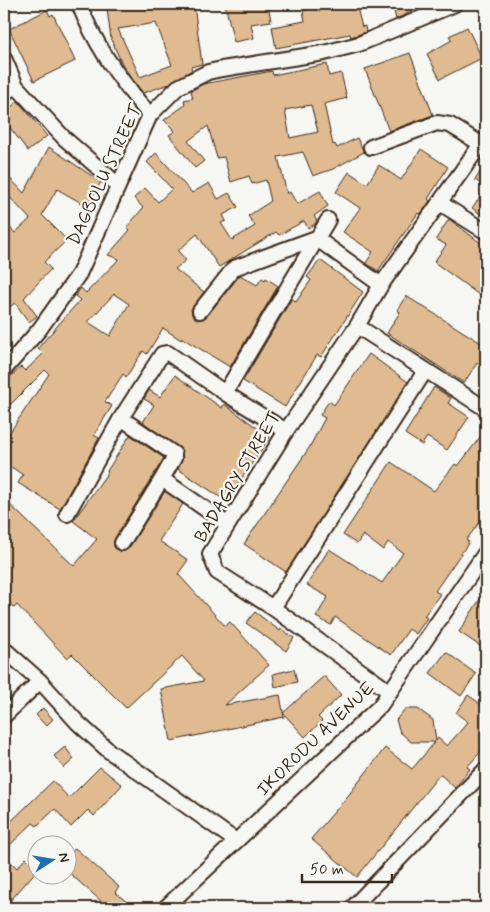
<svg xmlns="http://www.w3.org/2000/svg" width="490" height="912" viewBox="0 0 490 912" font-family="Mynerve,sans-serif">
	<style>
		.building { fill: #e0bb91; stroke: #3b2a1e; fill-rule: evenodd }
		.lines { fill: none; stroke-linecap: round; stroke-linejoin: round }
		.minor-casing { stroke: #3b2a1e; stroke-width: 18 }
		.minor { stroke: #f6f6f2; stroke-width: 14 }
		.labels { text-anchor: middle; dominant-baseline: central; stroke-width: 4.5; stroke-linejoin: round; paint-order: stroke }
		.street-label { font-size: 18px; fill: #3b2a1e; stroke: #f6f6f2 }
	</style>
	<rect width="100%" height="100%" fill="#f6f6f2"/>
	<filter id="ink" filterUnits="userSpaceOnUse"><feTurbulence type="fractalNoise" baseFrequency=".02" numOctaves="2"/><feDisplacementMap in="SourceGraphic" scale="10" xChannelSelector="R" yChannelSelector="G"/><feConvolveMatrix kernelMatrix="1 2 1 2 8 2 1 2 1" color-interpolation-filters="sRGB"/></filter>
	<g filter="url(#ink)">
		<path class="building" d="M141,4H159L160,10L194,5L202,64L191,67L192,70L169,84L143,93L123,66L111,39L107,9ZM156,23L172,65L140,77L118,29Z
			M225,4H268L271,21L251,24L254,38L234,42Z
			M323,4H356L362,27L365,26L366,32L351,37L350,34L276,48L272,27L305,21L303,11Z
			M392,4H409L411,12L396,19Z
			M47,10L50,16L53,14L75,61L34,81L9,29Z
			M467,27L482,58L440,79L427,54L452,40L449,36Z
			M410,53L433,115L389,131L365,69Z
			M327,64L329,76L341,73L347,98L324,104L333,145L335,144L337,148L357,138L364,152L333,169L313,176L303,152L278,157L287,194L290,192L297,204L320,191L328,206L314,216L317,221L315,224L308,228L304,221L279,235L276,232L219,267L197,234L178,251L186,260L175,269L204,292L191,309L192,315L198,320L207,316L240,275L257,285L262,278L265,280L266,278L278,286L230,367L182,338L181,340L163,328L147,354L143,351L126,377L123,374L105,402L112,406L94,435L99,438L60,509L18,483L23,475L4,462V441L49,374L45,370L4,411V383L21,367L25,371L44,353L38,348L80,300L75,296L81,288L86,293L119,259L108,255L130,230L127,227L143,208L134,198L145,188L158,202L172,189L147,162L156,153L192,193L209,183L218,199L229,193L238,207L223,215L226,221L221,223L232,240L255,226L248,216L271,201L266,180L252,184L249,176L231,182L224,157L217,158L208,126L188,141L204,161L195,168L169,135L175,131L164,120L185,105L184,100L193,98L191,91L203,84L272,71L273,75ZM311,105L318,132L290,138L285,110ZM114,294L129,304L110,336L88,322Z
			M18,101L47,136L28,151L4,120V113Z
			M49,147L101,182L87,206L57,189L42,215L67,240L44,262L51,269L24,298L37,316L29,322L15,303L4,311V221L15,233L30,219L4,191V172L24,193Z
			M421,149L448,167L428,199L430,201L420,215L418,213L378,271L366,263L373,252L343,232L360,208L336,192L349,172L367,184L379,165L401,180Z
			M486,163V187L475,180Z
			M486,189V218L472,208Z
			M449,219L486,247V300L434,262L446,245L436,239Z
			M320,260L363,292L321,357L317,355L285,407L243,381L292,298L296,302L311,280L307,277Z
			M406,296L486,346V369L477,363L464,383L387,333L400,312L397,310Z
			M369,354L408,382L286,572L244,544L309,448L325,418L320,415L329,401L334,405Z
			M175,375L222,408L224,404L270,437L226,501L178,469L183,458L181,450L143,422L154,405L144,399L149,390L160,397Z
			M434,387L451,398L448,403L469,417L447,450L427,437L422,445L405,434Z
			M130,435L164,458L115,538L114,547L121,552L129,548L165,491L183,504L159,541L188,560L178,574L225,626L230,622L269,665L225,705L280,695L284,717L171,741L161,689L204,681L182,656L126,708L72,654L67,658L17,605L14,608L4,597V499L74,566L97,539L73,521L108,472L107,471Z
			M481,436L486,440V514L466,540L469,542L435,591L440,594L424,616L427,618L416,634L409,629L391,655L335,617L331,625L316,617L328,597L307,585L329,549L382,583L403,553L388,542L383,550L363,535L357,544L343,535L391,462L434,491L455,464L458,466Z
			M480,599L486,603V650L459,632Z
			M255,612L280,631L281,629L294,638L286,651L246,623Z
			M446,652L476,674L461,696L430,673Z
			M294,669L297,682L275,687L273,674Z
			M324,676L341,695L318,717L322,721L305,737L283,713Z
			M468,695L486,708V746L467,767L470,769L455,788L440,774L357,877L311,839L347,797L385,748L412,769L435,742H411L400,732L396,720L405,709H418L433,720L436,741L438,738L447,746L468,722L456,713Z
			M43,708L53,719L46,726L36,715Z
			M65,747L74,759L64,768L54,756Z
			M100,767L122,785L94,816L88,810L71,827L55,809L37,826L33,823L11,844H4V828L53,781L69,798Z
			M75,848L119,887L115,892L134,908H109L68,872V857Z
			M4,855L17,868L26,858L38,869L4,908Z"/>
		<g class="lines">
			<g class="minor-casing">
				<path id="minor" d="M79,4C95,45 121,82 150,115
					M4,58L16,86L64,138L118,185
					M4,93L16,86
					M371,147L437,123L450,125L486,147
					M440,203L486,232
					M200,311L234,268L316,238L381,285
					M357,326L486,409
					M4,370L39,330L79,274L150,115L178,87L208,72L222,69L324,53L359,44L455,4
					M225,393L328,220
					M121,418L174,454V458L162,479L227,524
					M67,514L121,418L162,354L168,353L225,393L286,431
					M122,543L162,479
					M273,608L425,371
					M4,649L40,681L78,723L109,751L236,841
					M390,692L273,608L217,572L210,554L286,431L357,326L381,285L481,144
					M4,716L40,681
					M165,908L380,706L486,552
					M352,908L486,769"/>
			</g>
			<use href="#minor" class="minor"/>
		</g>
	</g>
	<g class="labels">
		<g class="street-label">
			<text transform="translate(105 175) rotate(-65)">DAGBOLU STREET</text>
			<text transform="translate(238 477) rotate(-59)">BADAGRY STREET</text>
			<text transform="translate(316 739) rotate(-44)">IKORODU AVENUE</text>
		</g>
	</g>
	<rect width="490" height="912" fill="none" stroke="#f6f6f2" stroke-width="20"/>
	<rect x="10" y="10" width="470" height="892" fill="none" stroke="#3b2a1e" stroke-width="2" filter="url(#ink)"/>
	<g transform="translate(52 860) rotate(78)"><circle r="24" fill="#f6f6f2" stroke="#aba49d"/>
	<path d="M0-4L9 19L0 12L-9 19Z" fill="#1f6fb2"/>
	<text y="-8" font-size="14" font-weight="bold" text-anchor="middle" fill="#3b2a1e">N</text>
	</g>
	<path d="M302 874v8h90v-8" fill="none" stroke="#3b2a1e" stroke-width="2.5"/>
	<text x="310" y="874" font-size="15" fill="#3b2a1e" stroke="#f6f6f2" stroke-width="4" paint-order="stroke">50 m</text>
</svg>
